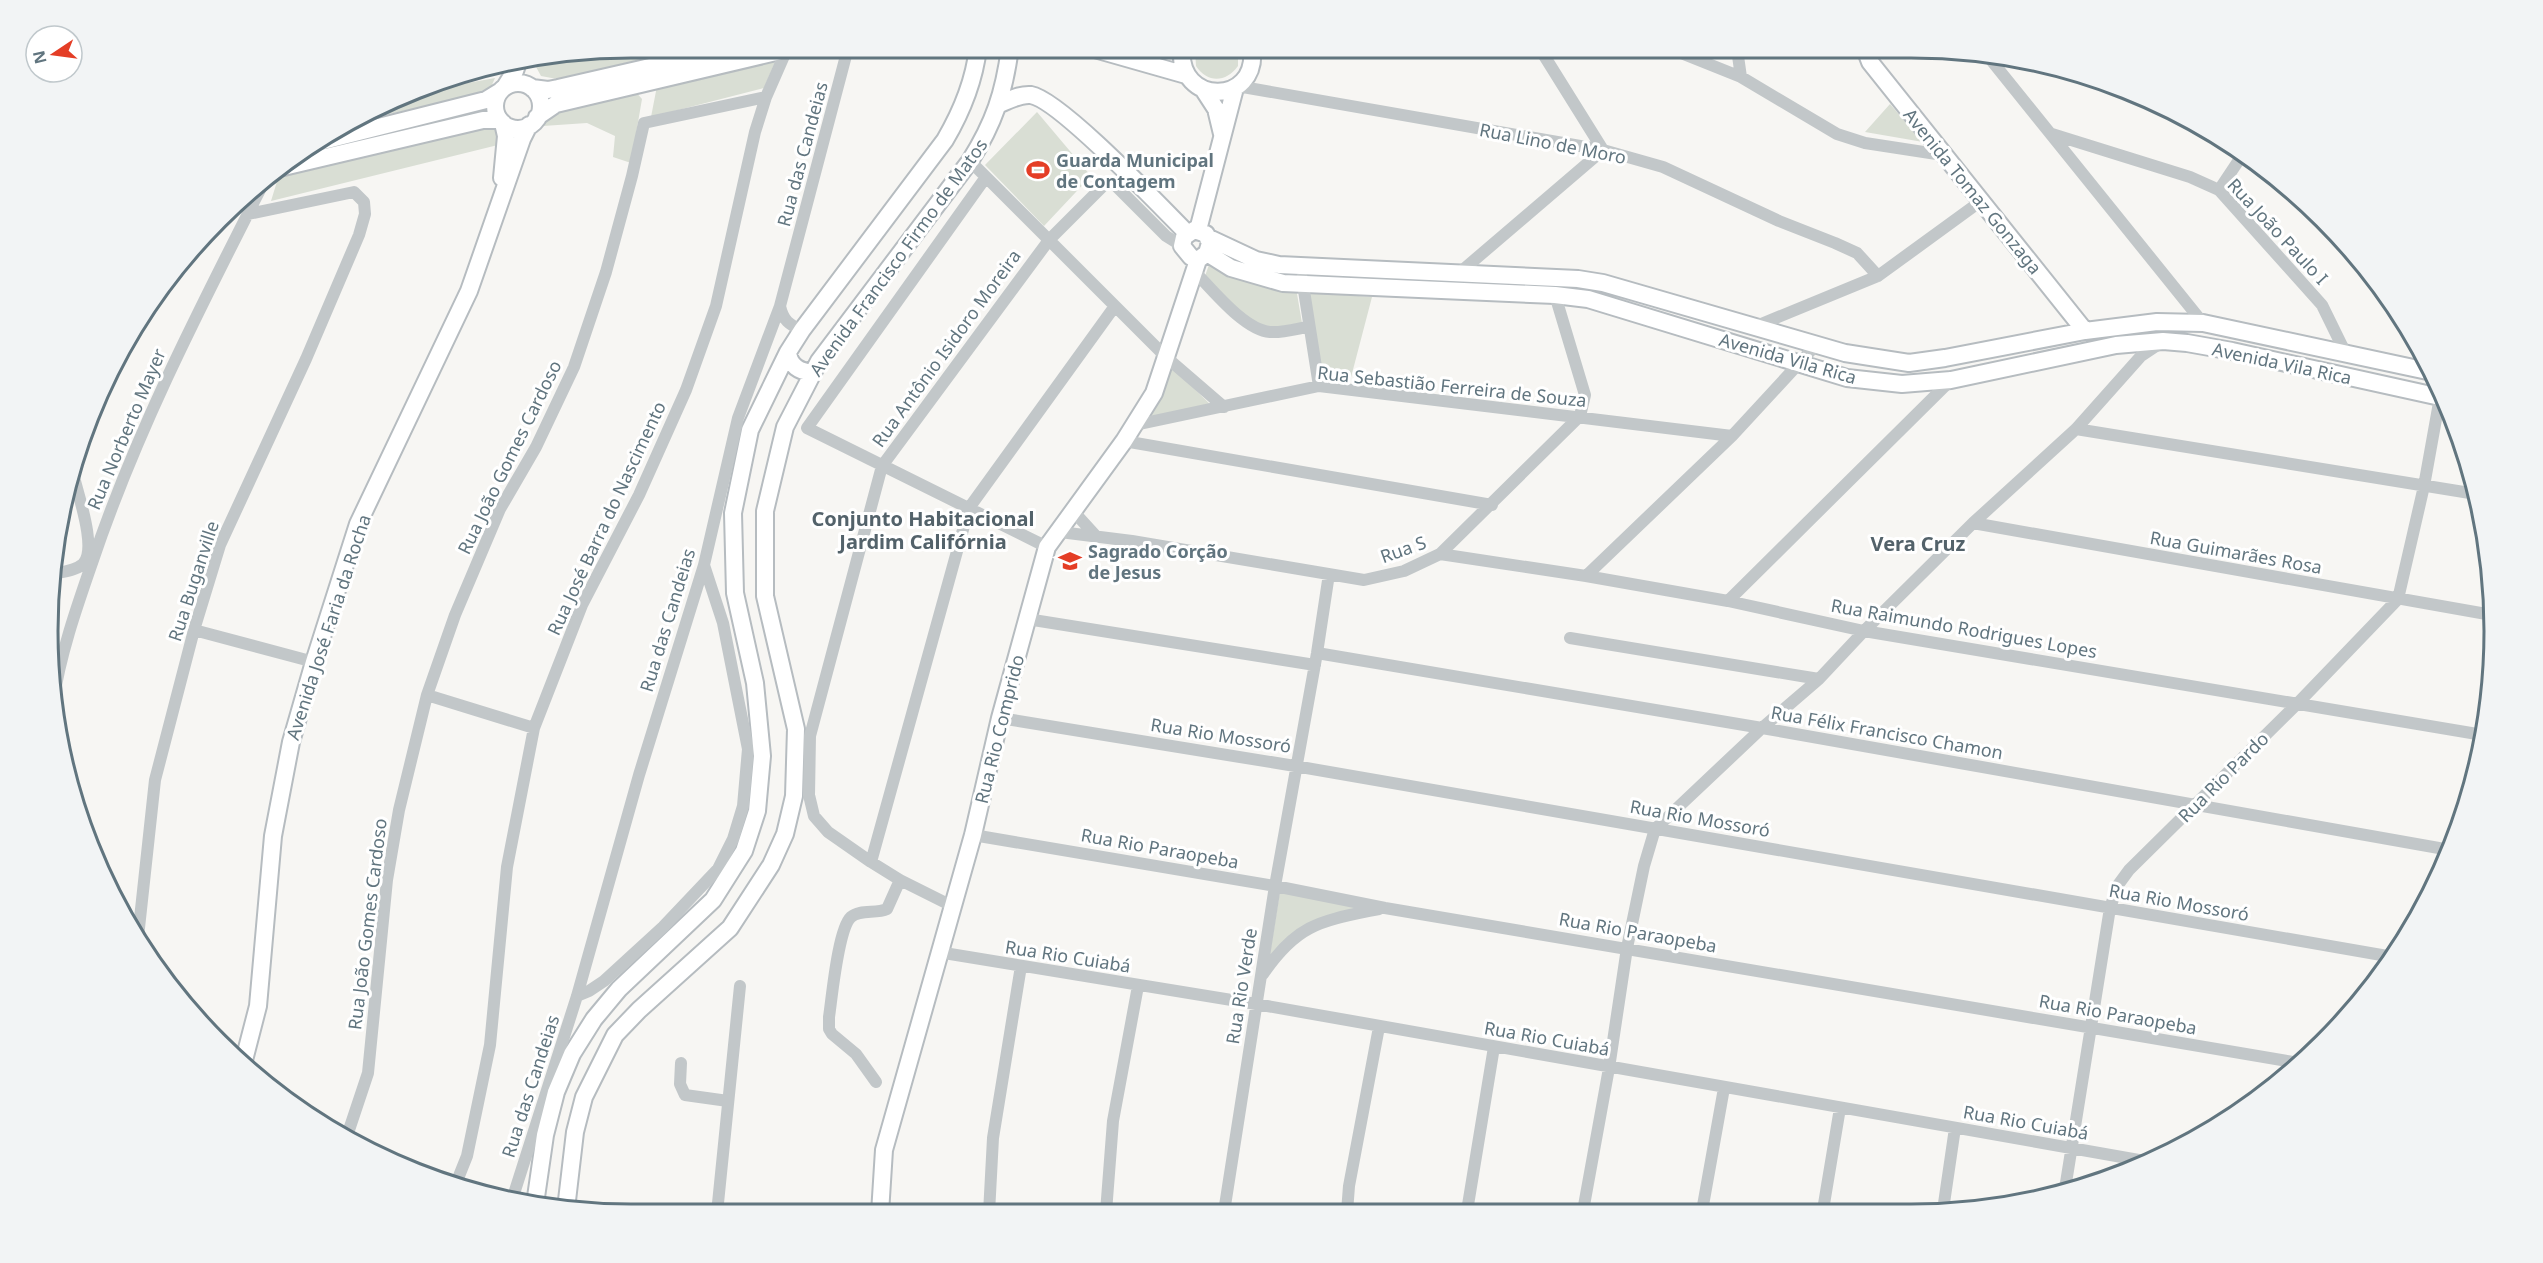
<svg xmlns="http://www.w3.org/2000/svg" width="2543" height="1263" viewBox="0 0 2543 1263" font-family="'Noto Sans',sans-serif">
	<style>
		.green { fill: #d9ded4 }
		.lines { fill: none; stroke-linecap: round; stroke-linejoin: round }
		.secondary-casing { stroke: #b6bcc0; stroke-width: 20 }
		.street { stroke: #c2c7c9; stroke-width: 12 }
		.secondary { stroke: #fff; stroke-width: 16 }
		.labels { text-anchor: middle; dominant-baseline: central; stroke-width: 6; stroke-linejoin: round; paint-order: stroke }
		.street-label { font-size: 18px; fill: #61757f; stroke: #fff }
		.poi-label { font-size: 18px; font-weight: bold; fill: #61757f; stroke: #fff; text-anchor: start }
		.neighbourhood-label { font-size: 20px; font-weight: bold; fill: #53626a; stroke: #fff }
		.rim { fill: none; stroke: #61757f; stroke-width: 3 }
	</style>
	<rect width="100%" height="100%" fill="#f7f6f3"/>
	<path class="green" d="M632,48H689L557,79L541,76L535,65L602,51Z
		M1195,49H1238V66C1226,83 1207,83 1196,66Z
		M777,57L764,88L651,117L657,86Z
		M495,78L491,87L475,94L343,125L413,93Z
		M635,91L642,99L631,163L613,157L615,136L587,123L543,126L546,117L559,107Z
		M1890,104L1923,142L1865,132Z
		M1037,112L1091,176L1044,226L985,165Z
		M482,125L498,128L502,144L271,201L279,175Z
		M1211,259L1296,288L1302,323L1258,330L1205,276Z
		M1305,292L1372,297L1349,385L1321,383Z
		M1171,366L1215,409L1140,422Z
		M1280,891L1368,907L1331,915L1269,959Z"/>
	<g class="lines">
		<g class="secondary-casing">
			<path id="secondary" d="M1091,48L1186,75
				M1139,48L1156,52L1167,49
				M1182,49C1177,105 1258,107 1252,49
				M1865,49L1870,62L2085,331
				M495 106a23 23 0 1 1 46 0a23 23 0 1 1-46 0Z
				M505,87L515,71L519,59
				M532,88L548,90L558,88L733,48
				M1203,89L1216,109L1222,134
				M1000,104C1009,100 1020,94 1031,95C1060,100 1161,207 1187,233
				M537,117L556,104L793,48
				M315,143L486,100L499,92
				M275,169L483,120H500
				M502,178L506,136L503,123
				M1194,230L1206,234L1210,243L1207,253L1198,260L1191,257L1182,246L1184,237Z
				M1198,230L1235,88
				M1209,238L1256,260L1279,265L1578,279L1603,283L1845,353L1909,363L1945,358L2085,331L2157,322L2203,323L2432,372
				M1207,253L1231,268L1283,283L1555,295L1588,299L1847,378L1902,384L1951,380L2116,345L2163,341L2187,343L2232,351L2440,397L2441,394
				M788,352C789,365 800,373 813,372
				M243,1064L258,1006L273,836L291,742L314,662L358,524L469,291L522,139L529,125
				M535,1204L545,1135L556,1092L572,1054L594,1019L619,989L713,900L744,851L757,811L762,756L755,683L735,593L733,513L750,430L788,352L802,330L945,140C962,111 974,82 978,48
				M566,1209L575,1132L584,1097L615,1035L639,1010L730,928L771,865L785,834L794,796L796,729L765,596V511L785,427L819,361L970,161C994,123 1004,93 1010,48
				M880,1213L884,1150L973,835L1000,718L1047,547L1124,441L1154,393L1198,260"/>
		</g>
		<path class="street" d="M1540,49L1603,150
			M1671,49L1741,77L1837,134L1865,143L1943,155
			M1737,49L1741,77
			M1987,55L2203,323
			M1237,86L1603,150L1663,167L1779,221L1835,243L1857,253L1878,276
			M2052,134L2190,177L2219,190L2322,305L2346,354
			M970,161L1166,357L1224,407
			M986,177L807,428L1047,547
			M2219,190L2243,154
			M1194,271C1212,289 1244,330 1270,332C1282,333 1296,329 1307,327
			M1458,274L1603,150
			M1302,278L1319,386
			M780,306C783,320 789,325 802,330
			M1754,327L1878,276L1981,201
			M1135,425L1319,386L1732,436
			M2076,429L2476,494
			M1124,441L1492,505
			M1074,512L1095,535
			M1973,523L2492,615
			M1060,532L1132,541L1364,580L1404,571L1440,554L1580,416L1585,395L1555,295
			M1440,554L1586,576L1728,601L1864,631L2483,735
			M52,574C62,572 75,571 83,564C98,549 77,492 73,473
			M1586,576L1732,436L1816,345
			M1728,601L1951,380
			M1027,619L1315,665
			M194,630L314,662
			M1570,638L1819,679
			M1317,653L1762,728L2450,850
			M427,695L534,728
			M53,703C60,655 76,609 92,563C137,429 202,304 266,178
			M1000,718L1295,766L2393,957
			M973,835L1275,886L1385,908L2299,1063
			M871,862L969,508L1115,306
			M952,906L900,880L871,862L828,832L814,816L809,795L810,736L882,466L1049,240L1104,185L1110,183L1116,186L1166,236L1182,246
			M138,937L155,780L194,630L220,545L306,359L359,235L365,214L364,202L354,192L248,214
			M938,952L1256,1004L2150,1162
			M1263,974C1298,923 1321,921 1379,909
			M577,996L589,991L604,981L663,927L718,869L733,839L743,806L748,749L723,623L704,565
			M681,1063L680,1084L685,1095L728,1101
			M876,1082L856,1054L832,1034L829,1029V1017C832,997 838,929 851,917C860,909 876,914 887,909L900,880
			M346,1139L368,1073L387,880L399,810L427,695L455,615L500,509L536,447L574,367L606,272L632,176L644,123L766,97
			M455,1186L467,1156L490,1045L507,867L534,728L582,605L639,495L686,390L716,306L755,132L766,97L787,49
			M2065,1189L2110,908L2118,885L2129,870L2298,703L2398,599L2424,486L2440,397L2443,398
			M512,1200L577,996L639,775L704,565L738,418L780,306L848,48
			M1823,1210L1840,1108
			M1943,1210L1955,1128
			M1467,1211L1494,1047
			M1583,1211L1609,1068L1627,948L1644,866L1655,829L1762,728L1819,679L1864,631L1973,523L2076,429L2141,356L2162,342
			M1702,1211L1724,1088
			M1106,1212L1113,1121L1138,986
			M1224,1212L1275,886L1317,653L1329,574
			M1347,1212L1349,1186L1379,1027
			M717,1213L740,986
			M989,1213L993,1138L1021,966"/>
		<use href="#secondary" class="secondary"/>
	</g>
	<defs>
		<g id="stadium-bare" transform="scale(1.8)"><path d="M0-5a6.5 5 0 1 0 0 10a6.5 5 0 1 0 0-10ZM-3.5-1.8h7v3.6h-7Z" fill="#e43e26" stroke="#fff" stroke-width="2.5" paint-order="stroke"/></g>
		<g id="school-bare" transform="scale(1.8)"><path d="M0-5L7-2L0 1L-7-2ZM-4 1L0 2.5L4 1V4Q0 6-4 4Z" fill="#e43e26" stroke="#fff" stroke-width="2.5" paint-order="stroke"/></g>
	</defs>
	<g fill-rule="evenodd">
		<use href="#stadium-bare" x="1038" y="170"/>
		<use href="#school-bare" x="1070" y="561"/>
	</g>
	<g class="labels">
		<g class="street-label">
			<text transform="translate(1553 143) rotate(11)">Rua Lino de Moro</text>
			<text transform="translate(802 154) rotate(-75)">Rua das Candeias</text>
			<text transform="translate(1973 191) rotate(51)">Avenida Tomaz Gonzaga</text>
			<text transform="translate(2278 231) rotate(47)">Rua João Paulo I</text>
			<text transform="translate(898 257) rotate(-54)">Avenida Francisco Firmo de Matos</text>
			<text transform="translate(946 348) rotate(-54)">Rua Antônio Isidoro Moreira</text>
			<text transform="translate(1788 358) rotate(16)">Avenida Vila Rica</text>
			<text transform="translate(2282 363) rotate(12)">Avenida Vila Rica</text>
			<text transform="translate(1452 386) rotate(6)">Rua Sebastião Ferreira de Souza</text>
			<text transform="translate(126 429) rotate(-67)">Rua Norberto Mayer</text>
			<text transform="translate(509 457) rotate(-64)">Rua João Gomes Cardoso</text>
			<text transform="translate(606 518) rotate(-65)">Rua José Barra do Nascimento</text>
			<text transform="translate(1403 549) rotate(-20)">Rua S</text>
			<text transform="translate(2236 552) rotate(10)">Rua Guimarães Rosa</text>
			<text transform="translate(193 581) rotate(-72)">Rua Buganville</text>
			<text transform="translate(667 620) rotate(-73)">Rua das Candeias</text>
			<text transform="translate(328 627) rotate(-72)">Avenida José Faria da Rocha</text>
			<text transform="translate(1964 628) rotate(10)">Rua Raimundo Rodrigues Lopes</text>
			<text transform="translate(999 729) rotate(-76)">Rua Rio Comprido</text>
			<text transform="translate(1887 732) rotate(10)">Rua Félix Francisco Chamon</text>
			<text transform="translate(1221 735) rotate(9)">Rua Rio Mossoró</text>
			<text transform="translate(2223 777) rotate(-45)">Rua Rio Pardo</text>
			<text transform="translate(1700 818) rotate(10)">Rua Rio Mossoró</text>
			<text transform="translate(1160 848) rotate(10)">Rua Rio Paraopeba</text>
			<text transform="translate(2179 902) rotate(10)">Rua Rio Mossoró</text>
			<text transform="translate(367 924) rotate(-83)">Rua João Gomes Cardoso</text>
			<text transform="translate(1638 932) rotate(10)">Rua Rio Paraopeba</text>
			<text transform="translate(1068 956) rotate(9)">Rua Rio Cuiabá</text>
			<text transform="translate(1241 986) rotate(-81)">Rua Rio Verde</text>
			<text transform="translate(2118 1014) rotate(10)">Rua Rio Paraopeba</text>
			<text transform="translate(1547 1038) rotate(10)">Rua Rio Cuiabá</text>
			<text transform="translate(530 1086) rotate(-72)">Rua das Candeias</text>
			<text transform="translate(2026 1122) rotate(10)">Rua Rio Cuiabá</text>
		</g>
		<g class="poi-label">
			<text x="1056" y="160">Guarda Municipal<tspan x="1056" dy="21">de Contagem</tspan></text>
			<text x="1088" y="551">Sagrado Corção<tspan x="1088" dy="21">de Jesus</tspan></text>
		</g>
		<g class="neighbourhood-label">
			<text x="923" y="518">Conjunto Habitacional<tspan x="923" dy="23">Jardim Califórnia</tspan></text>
			<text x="1918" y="543">Vera Cruz</text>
		</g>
	</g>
	<path d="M0 0H2543V1263H0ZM631 58H1911A573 573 0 0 1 2484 631V631A573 573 0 0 1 1911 1204H631A573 573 0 0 1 58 631V631A573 573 0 0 1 631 58Z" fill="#f2f4f5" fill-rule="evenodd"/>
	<path class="rim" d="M631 58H1911A573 573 0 0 1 2484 631V631A573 573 0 0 1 1911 1204H631A573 573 0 0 1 58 631V631A573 573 0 0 1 631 58Z"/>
	<g transform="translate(54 54) rotate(257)"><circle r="28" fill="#ffffff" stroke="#c0c8cc" stroke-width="1.5"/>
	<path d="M0-4.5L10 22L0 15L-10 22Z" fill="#e43e26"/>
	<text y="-9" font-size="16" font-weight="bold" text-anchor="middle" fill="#61757f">N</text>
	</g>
</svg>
